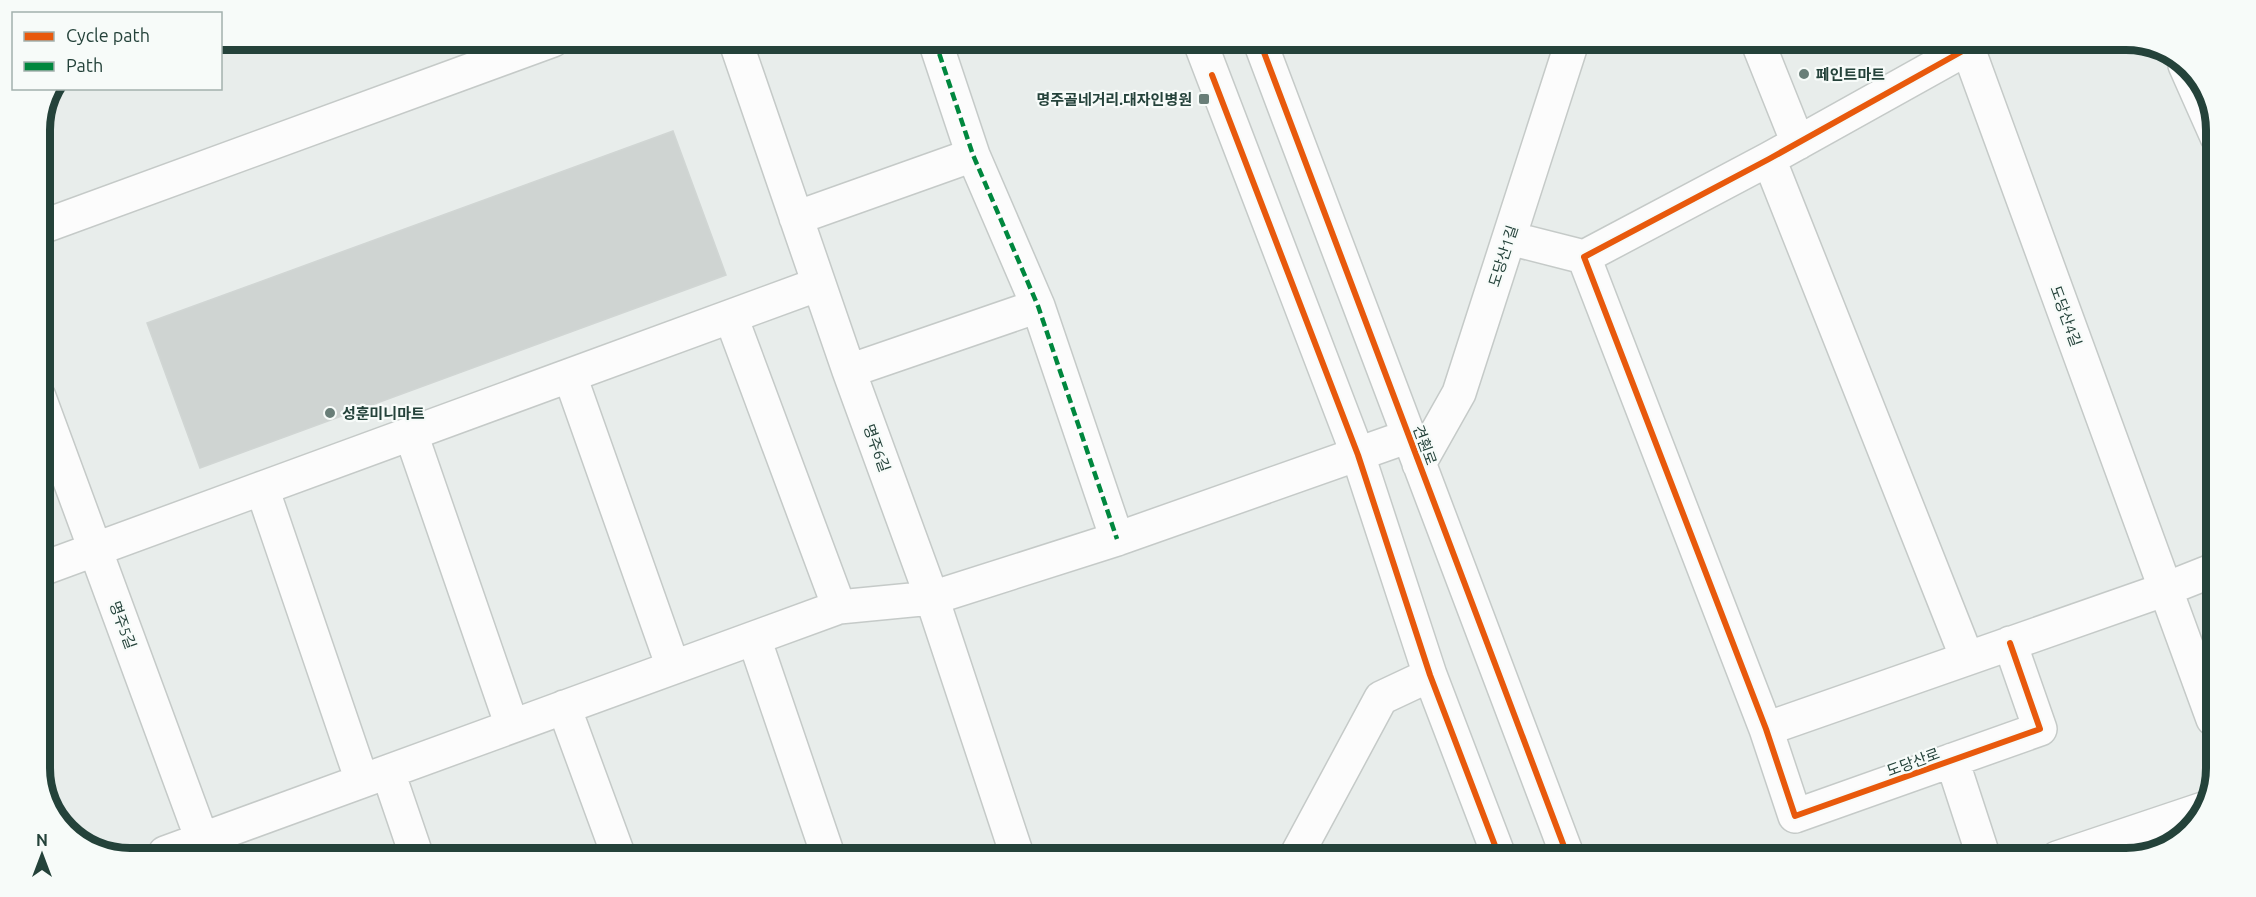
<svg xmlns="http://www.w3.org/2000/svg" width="2256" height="897" viewBox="0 0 2256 897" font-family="Ubuntu,'Noto Sans KR',sans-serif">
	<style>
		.building { fill: #cfd4d2; stroke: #d1d6d4; stroke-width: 1.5 }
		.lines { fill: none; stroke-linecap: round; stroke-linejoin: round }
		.minor-casing { stroke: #c5cac8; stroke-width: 36 }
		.minor { stroke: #fcfcfc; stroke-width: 33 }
		.quiet { stroke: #00873e; stroke-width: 4.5; stroke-dasharray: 9 4.5; stroke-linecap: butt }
		.cycleway-casing { stroke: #f7fbf9; stroke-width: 10 }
		.cycleway { stroke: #e8590c; stroke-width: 6 }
		.poi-dot { fill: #697e78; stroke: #f7fbf9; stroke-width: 2 }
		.labels { text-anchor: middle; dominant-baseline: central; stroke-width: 4.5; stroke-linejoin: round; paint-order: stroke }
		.poi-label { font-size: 15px; font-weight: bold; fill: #24423a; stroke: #f7fbf9; text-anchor: start }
		.street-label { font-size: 15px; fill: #24423a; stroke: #f7fbf9 }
		.rim { fill: none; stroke: #24423a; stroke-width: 8 }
	</style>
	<rect width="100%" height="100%" fill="#e8edeb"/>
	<path class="building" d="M673,131L726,275L200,468L147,323Z"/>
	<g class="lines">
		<g class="minor-casing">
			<path id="minor" d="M735,40L849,371L932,598L1017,855
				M935,41L973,155L1038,306L1117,539
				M1200,42L1358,455L1430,675L1499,856
				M1260,42L1568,857
				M1758,43L1798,143
				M1966,43L2213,719
				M1968,48L1769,159L1584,257L1766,729L1795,816L2040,729L2010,643
				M2185,65L2217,137
				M1769,159L1967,658
				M796,218L973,155
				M39,228L553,40
				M1509,238L1584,257
				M731,317L839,607
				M849,371L1038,306
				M570,376L673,667
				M39,397L207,853
				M411,434L512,726
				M1419,464L1459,393L1572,42
				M262,488L362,781
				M39,570L819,284
				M754,638L828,855
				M564,707L618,854
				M1766,729L2166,589L2214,570
				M1952,760L1984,858
				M388,772L416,854
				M165,853L839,607L932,598L1117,539L1409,436
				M1296,856L1381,698L1430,675
				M2057,858L2203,809"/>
		</g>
		<use href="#minor" class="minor"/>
		<path class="quiet" d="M935,41L973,155L1038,306L1117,539"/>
		<g class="cycleway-casing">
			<path id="cycleway" d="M1260,42L1568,857
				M1968,48L1769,159L1584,257L1766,729L1795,816L2040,729L2010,643
				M1212,75L1358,455L1430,675L1499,856"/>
		</g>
		<use href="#cycleway" class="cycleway"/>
	</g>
	<g class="poi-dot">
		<circle cx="1804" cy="74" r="6"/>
		<rect x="1198" y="93" width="12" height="12" rx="3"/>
		<circle cx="330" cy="413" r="6"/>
	</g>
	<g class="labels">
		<g class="poi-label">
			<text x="1816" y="74">페인트마트</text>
			<text x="1192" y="99" text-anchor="end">명주골네거리.대자인병원</text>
			<text x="342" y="413">성훈미니마트</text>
		</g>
		<g class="street-label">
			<text transform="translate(1503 256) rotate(-72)">도당산1길</text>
			<text transform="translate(2066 316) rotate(70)">도당산4길</text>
			<text transform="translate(1425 445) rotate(70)">견훤로</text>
			<text transform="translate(877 448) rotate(70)">명주6길</text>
			<text transform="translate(123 625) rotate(70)">명주5길</text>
			<text transform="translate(1913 762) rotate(-20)">도당산로</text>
		</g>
	</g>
	<path d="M0 0H2256V897H0ZM130 50H2126A80 80 0 0 1 2206 130V768A80 80 0 0 1 2126 848H130A80 80 0 0 1 50 768V130A80 80 0 0 1 130 50Z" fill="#f7fbf9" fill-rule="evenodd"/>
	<path class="rim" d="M130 50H2126A80 80 0 0 1 2206 130V768A80 80 0 0 1 2126 848H130A80 80 0 0 1 50 768V130A80 80 0 0 1 130 50Z"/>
	<rect x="12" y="12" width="210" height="78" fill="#f7fbf9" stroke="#a3b1ad" stroke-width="1.5"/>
	<rect x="24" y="32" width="30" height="9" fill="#e8590c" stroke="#a3b1ad" stroke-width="1.5"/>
	<text x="66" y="42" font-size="18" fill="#24423a">Cycle path</text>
	<rect x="24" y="62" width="30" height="9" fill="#00873e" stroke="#a3b1ad" stroke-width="1.5"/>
	<text x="66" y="72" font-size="18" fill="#24423a">Path</text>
	<g transform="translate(42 855)" stroke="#f7fbf9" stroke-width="4.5" paint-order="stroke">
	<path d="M0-4.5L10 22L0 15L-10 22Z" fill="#24423a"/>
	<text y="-9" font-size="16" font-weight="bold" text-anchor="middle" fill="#24423a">N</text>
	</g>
</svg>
